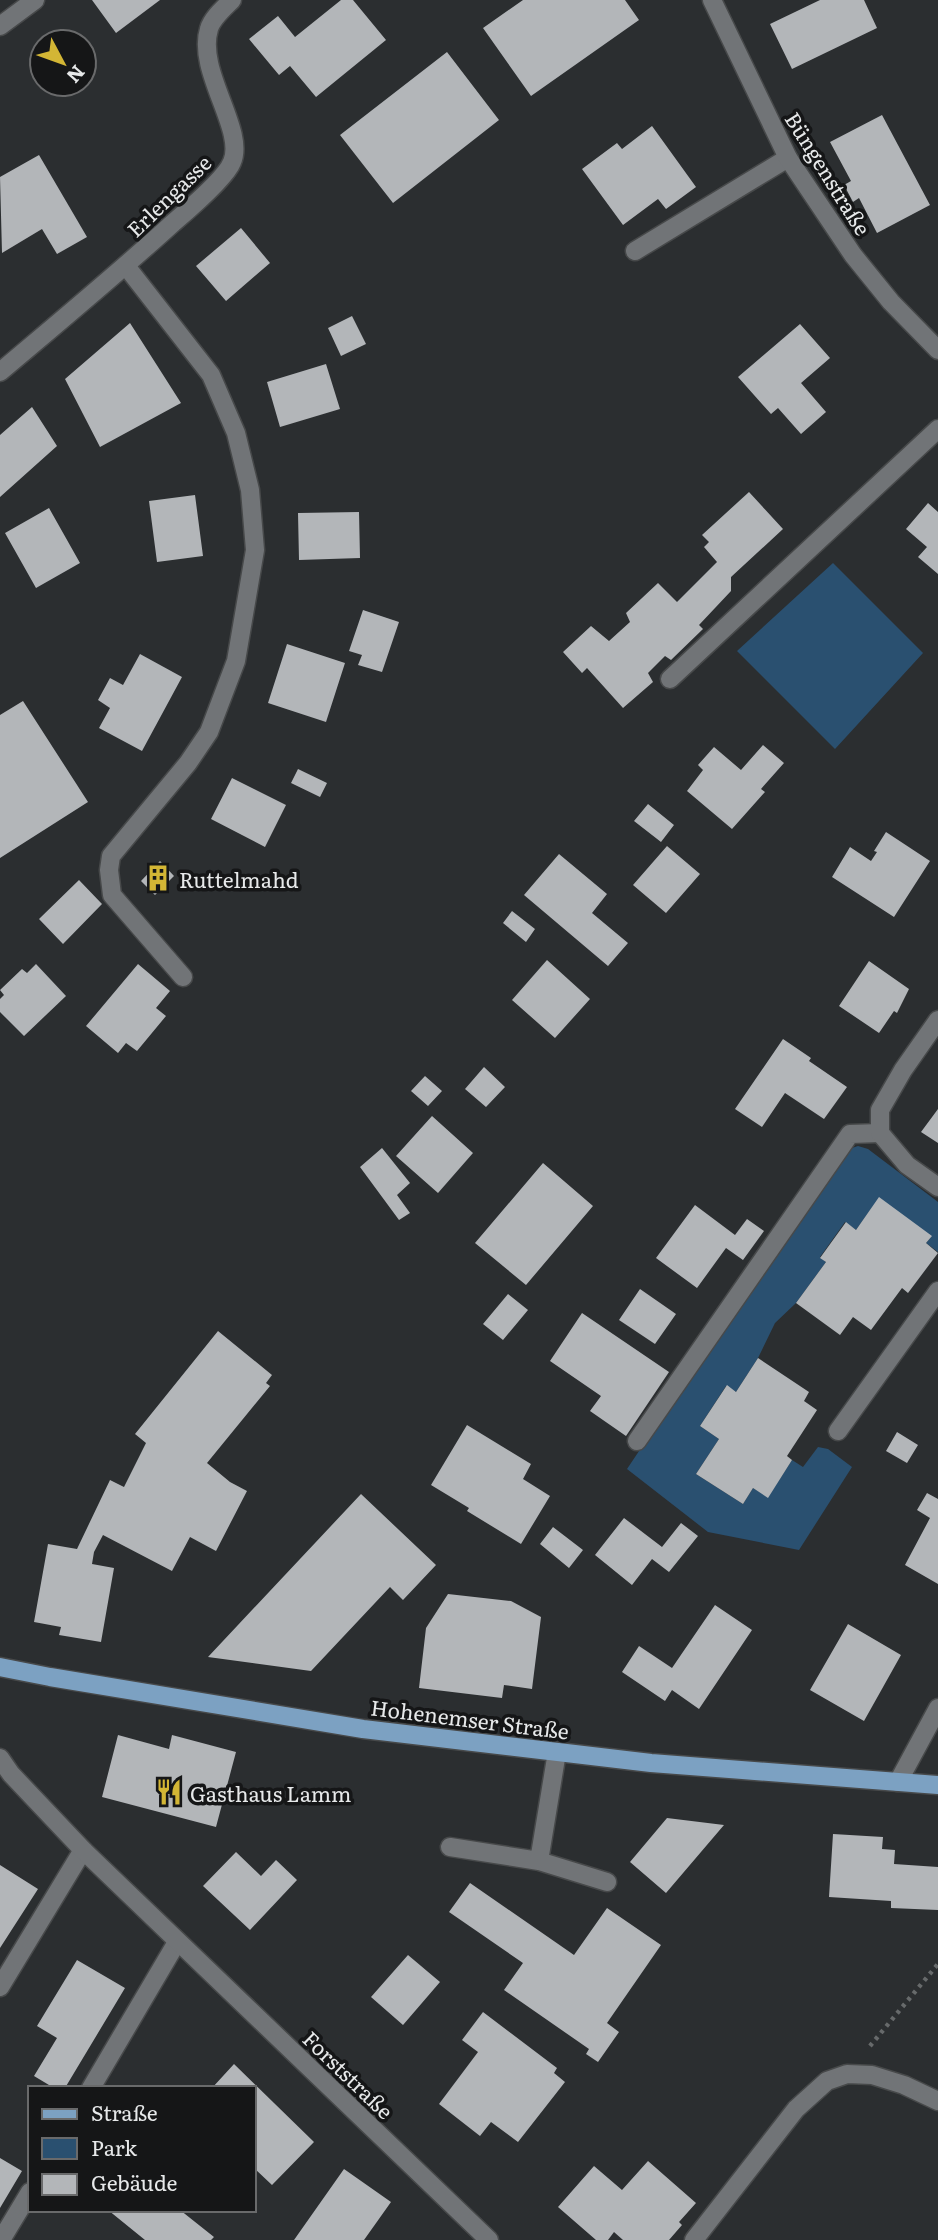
<svg xmlns="http://www.w3.org/2000/svg" width="938" height="2240" viewBox="0 0 938 2240" font-family="Literata,serif">
	<style>
		.green { fill: #2a5070 }
		.building { fill: #b3b6b9 }
		.lines { fill: none; stroke-linecap: round; stroke-linejoin: round }
		.lane-casing { stroke: #47494a; stroke-width: 21 }
		.street-casing { stroke: #47494a; stroke-width: 21 }
		.primary-casing { stroke: #47494a; stroke-width: 21 }
		.path { stroke: #676a6b; stroke-width: 4.5; stroke-dasharray: 3.5 5; stroke-linecap: butt }
		.lane { stroke: #717477; stroke-width: 18 }
		.street { stroke: #717477; stroke-width: 18 }
		.primary { stroke: #7ca1c2; stroke-width: 18 }
		.labels { text-anchor: middle; dominant-baseline: central; stroke-width: 7; stroke-linejoin: round; paint-order: stroke }
		.street-label { font-size: 21px; fill: #e7e9ea; stroke: #151617 }
		.poi-label { font-size: 21px; fill: #e7e9ea; stroke: #151617; text-anchor: start }
	</style>
	<rect width="100%" height="100%" fill="#2b2e30"/>
	<path class="green" d="M833,563L923,653L835,749L737,651Z
		M858,1146L868,1149L938,1202V1252L926,1243L931,1237L879,1198L856,1230L845,1222L820,1257L826,1262L796,1303L775,1323L758,1358L736,1392L726,1386L700,1426L719,1439L696,1474L743,1504L753,1488L768,1497L792,1460L803,1467L818,1447L828,1449L852,1467L799,1550L708,1532L627,1469L740,1300L849,1149Z"/>
	<path class="building" d="M92,0H160L116,33Z
		M341,0H353L386,40L316,97L290,66L279,75L249,39L278,16L295,37Z
		M523,0H625L639,20L531,96L483,28Z
		M820,0H864L877,28L792,69L770,24Z
		M447,52L499,120L393,203L340,135Z
		M882,115L930,205L877,233L859,198L853,202L844,185L851,181L830,142Z
		M652,126L696,187L666,209L658,199L623,225L582,169L617,143L622,149Z
		M39,155L87,237L57,254L42,229L2,253L0,177Z
		M241,228L270,263L226,301L196,266Z
		M352,316L366,344L341,356L328,328Z
		M130,323L181,403L100,447L65,379Z
		M800,324L830,358L801,383L826,412L801,434L778,408L771,414L738,377Z
		M326,364L340,409L280,427L267,382Z
		M32,407L57,446L0,497V435Z
		M749,492L783,529L731,577V591L699,625L703,629L671,660L665,656L648,673L653,682L623,708L587,668L582,673L563,652L591,626L609,641L630,622L626,613L658,583L677,602L717,562L704,547L709,542L702,535Z
		M195,495L203,556L157,562L149,501Z
		M928,503L938,512V574L918,557L927,547L906,529Z
		M49,508L80,563L36,588L5,533Z
		M359,512L360,558L299,560L298,513Z
		M363,610L399,622L382,672L358,665L362,655L349,651Z
		M287,644L345,663L326,722L268,703Z
		M140,654L182,677L142,751L99,728L110,708L98,700L110,678L123,685Z
		M23,701L88,802L0,858V715Z
		M763,745L784,763L761,789L765,792L732,829L687,791L703,770L698,765L714,747L741,770Z
		M298,769L327,783L320,797L291,783Z
		M232,778L286,805L265,847L211,819Z
		M648,804L674,825L661,842L634,821Z
		M886,832L930,861L894,917L832,877L850,847L871,861L877,852L874,851Z
		M667,846L700,874L666,913L633,885Z
		M559,854L607,894L592,913L628,943L608,966L524,895Z
		M160,861L174,876L155,895L141,881Z
		M79,880L102,904L63,944L39,919Z
		M512,911L535,929L526,942L503,923Z
		M547,960L590,999L555,1038L512,1000Z
		M869,961L909,989L897,1013L894,1011L879,1033L839,1006Z
		M36,964L66,996L24,1036L0,1012V999L4,995L0,990L22,969L27,973Z
		M138,964L170,991L156,1008L166,1016L137,1051L126,1043L118,1053L86,1026Z
		M783,1039L811,1058L809,1061L847,1087L824,1119L785,1093L762,1127L735,1109Z
		M484,1067L505,1087L486,1107L465,1089Z
		M425,1076L442,1091L428,1106L411,1091Z
		M938,1109V1143L921,1132Z
		M432,1116L473,1153L438,1193L396,1156Z
		M382,1148L410,1183L397,1195L410,1213L399,1220L360,1167Z
		M543,1163L593,1206L526,1285L475,1243Z
		M879,1197L932,1236L926,1243L938,1253L908,1293L902,1288L871,1330L853,1317L840,1335L796,1303L826,1262L820,1258L846,1222L856,1230Z
		M695,1205L735,1235L747,1219L764,1231L743,1260L726,1248L697,1288L656,1258Z
		M640,1289L676,1314L655,1344L619,1320Z
		M508,1294L528,1310L503,1340L483,1324Z
		M582,1313L669,1372L626,1436L590,1411L601,1396L550,1361Z
		M218,1331L272,1375L266,1383L270,1386L207,1463L230,1482L247,1491L216,1551L190,1537L172,1571L103,1535L94,1552L92,1564L114,1568L101,1642L59,1635L61,1627L34,1622L48,1544L77,1549L110,1480L124,1487L146,1443L135,1434Z
		M758,1358L809,1392L804,1401L817,1410L787,1456L792,1460L768,1498L753,1488L743,1504L696,1474L719,1439L700,1426L727,1385L736,1392Z
		M467,1425L531,1464L523,1479L550,1496L521,1544L467,1511L469,1508L431,1485Z
		M897,1432L918,1445L907,1463L886,1451Z
		M927,1493L938,1499V1584L905,1565L930,1518L917,1510Z
		M361,1494L436,1565L403,1600L390,1587L311,1671L208,1657Z
		M624,1518L662,1547L681,1523L698,1536L669,1572L652,1559L632,1585L595,1555Z
		M553,1527L583,1550L569,1568L540,1544Z
		M448,1594L511,1601L541,1617L532,1689L504,1685L502,1698L419,1688L426,1628Z
		M715,1605L752,1630L699,1709L672,1690L665,1701L622,1672L639,1646L672,1668Z
		M848,1624L901,1655L864,1721L810,1690Z
		M118,1735L169,1749L172,1735L236,1752L216,1827L102,1797Z
		M667,1818L724,1825L666,1893L630,1862Z
		M833,1834L883,1837L882,1849L895,1850L894,1864L938,1867V1910L891,1908V1901L829,1897Z
		M236,1852L261,1876L276,1860L297,1880L250,1930L203,1886Z
		M0,1865L38,1889L0,1948Z
		M470,1883L574,1955L607,1908L661,1945L607,2023L619,2032L598,2062L586,2054L589,2049L504,1990L523,1963L449,1912Z
		M408,1955L440,1982L403,2025L371,1997Z
		M77,1960L125,1988L65,2088H54L34,2076L57,2038L37,2026Z
		M483,2012L557,2068L554,2073L565,2082L518,2142L491,2122L480,2136L439,2104L478,2052L462,2040Z
		M234,2064L314,2142L272,2185L254,2168V2088H212Z
		M0,2158L22,2171L0,2208Z
		M648,2161L696,2203L679,2222L682,2225L669,2240H623L614,2232L608,2240H596L558,2207L594,2166L622,2190Z
		M344,2169L391,2202L364,2240H294Z
		M108,2210H180L214,2237L211,2240H145Z"/>
	<g class="lines">
		<g class="lane-casing">
			<path id="lane" d="M0,26L35,0
				M635,251L788,158
				M670,679L938,429
				M838,1431L938,1291
				M637,1441L850,1134L880,1133
				M450,1847L539,1861L607,1882
				M539,1861L557,1752
				M0,1987L83,1850
				M91,2088L177,1942
				M1,2240L30,2192"/>
		</g>
		<g class="street-casing">
			<path id="street" d="M712,0L788,158L853,255L891,302L938,350
				M126,266L211,375L236,433L250,490L255,550L236,661L209,732L188,763L111,856L109,870L112,895L183,977
				M0,372C58,323 117,274 173,223C187,211 226,178 232,162C246,130 196,71 209,29C212,18 224,8 232,0
				M938,1020L903,1070L880,1110V1133L907,1165L938,1187
				M0,1758L11,1774L83,1850L489,2240
				M898,1782L938,1708
				M694,2240L796,2109L827,2081L847,2074L872,2075L904,2085L938,2101"/>
		</g>
		<g class="primary-casing">
			<path id="primary" d="M0,1667L50,1677L363,1729L651,1763L938,1785"/>
		</g>
		<path class="path" d="M870,2046L938,1964"/>
		<use href="#lane" class="lane"/>
		<use href="#street" class="street"/>
		<use href="#primary" class="primary"/>
	</g>
	<defs>
		<g id="building-bare" transform="scale(2.1)"><path d="M-4-6H4V6H1V3H-1V6H-4ZM-2.5-4.3h1.7v1.8h-1.7ZM.8-4.3h1.7v1.8H.8ZM-2.5-1h1.7V.8h-1.7ZM.8-1h1.7V.8H.8Z" fill="#d3b635" stroke="#151617" stroke-width="2.5" paint-order="stroke"/></g>
		<g id="restaurant-bare" transform="scale(2.1)"><path d="M-5-6h1v4h1v-4h1v4h1v-4h1v5L-1.5 .5V6h-2V.5L-5-1ZM5-6V6H3V1.5H1.5Q1.5-4 5-6Z" fill="#d3b635" stroke="#151617" stroke-width="2.5" paint-order="stroke"/></g>
	</defs>
	<g fill-rule="evenodd">
		<use href="#building-bare" x="158" y="878"/>
		<use href="#restaurant-bare" x="169" y="1792"/>
	</g>
	<g class="labels">
		<g class="street-label">
			<text transform="translate(829 173) rotate(58)">Büngenstraße</text>
			<text transform="translate(168 195) rotate(-44)">Erlengasse</text>
			<text transform="translate(470 1718) rotate(7)">Hohenemser Straße</text>
			<text transform="translate(349 2074) rotate(44)">Forststraße</text>
		</g>
		<g class="poi-label">
			<text x="179" y="878">Ruttelmahd</text>
			<text x="190" y="1792">Gasthaus Lamm</text>
		</g>
	</g>
	<rect x="28" y="2086" width="228" height="126" fill="#151617" stroke="#696a6b" stroke-width="2"/>
	<rect x="42" y="2109" width="35" height="10" fill="#7ca1c2" stroke="#696a6b" stroke-width="2"/>
	<text x="91" y="2121" font-size="21" fill="#e7e9ea">Straße</text>
	<rect x="42" y="2138" width="35" height="21" fill="#2a5070" stroke="#696a6b" stroke-width="2"/>
	<text x="91" y="2156" font-size="21" fill="#e7e9ea">Park</text>
	<rect x="42" y="2174" width="35" height="21" fill="#b3b6b9" stroke="#696a6b" stroke-width="2"/>
	<text x="91" y="2191" font-size="21" fill="#e7e9ea">Gebäude</text>
	<g transform="translate(63 63) rotate(131)"><circle r="33" fill="#151617" stroke="#696a6b" stroke-width="2"/>
	<path d="M0-5L12 26L0 18L-12 26Z" fill="#d3b635"/>
	<text y="-10" font-size="19" font-weight="bold" text-anchor="middle" fill="#e7e9ea">N</text>
	</g>
</svg>
